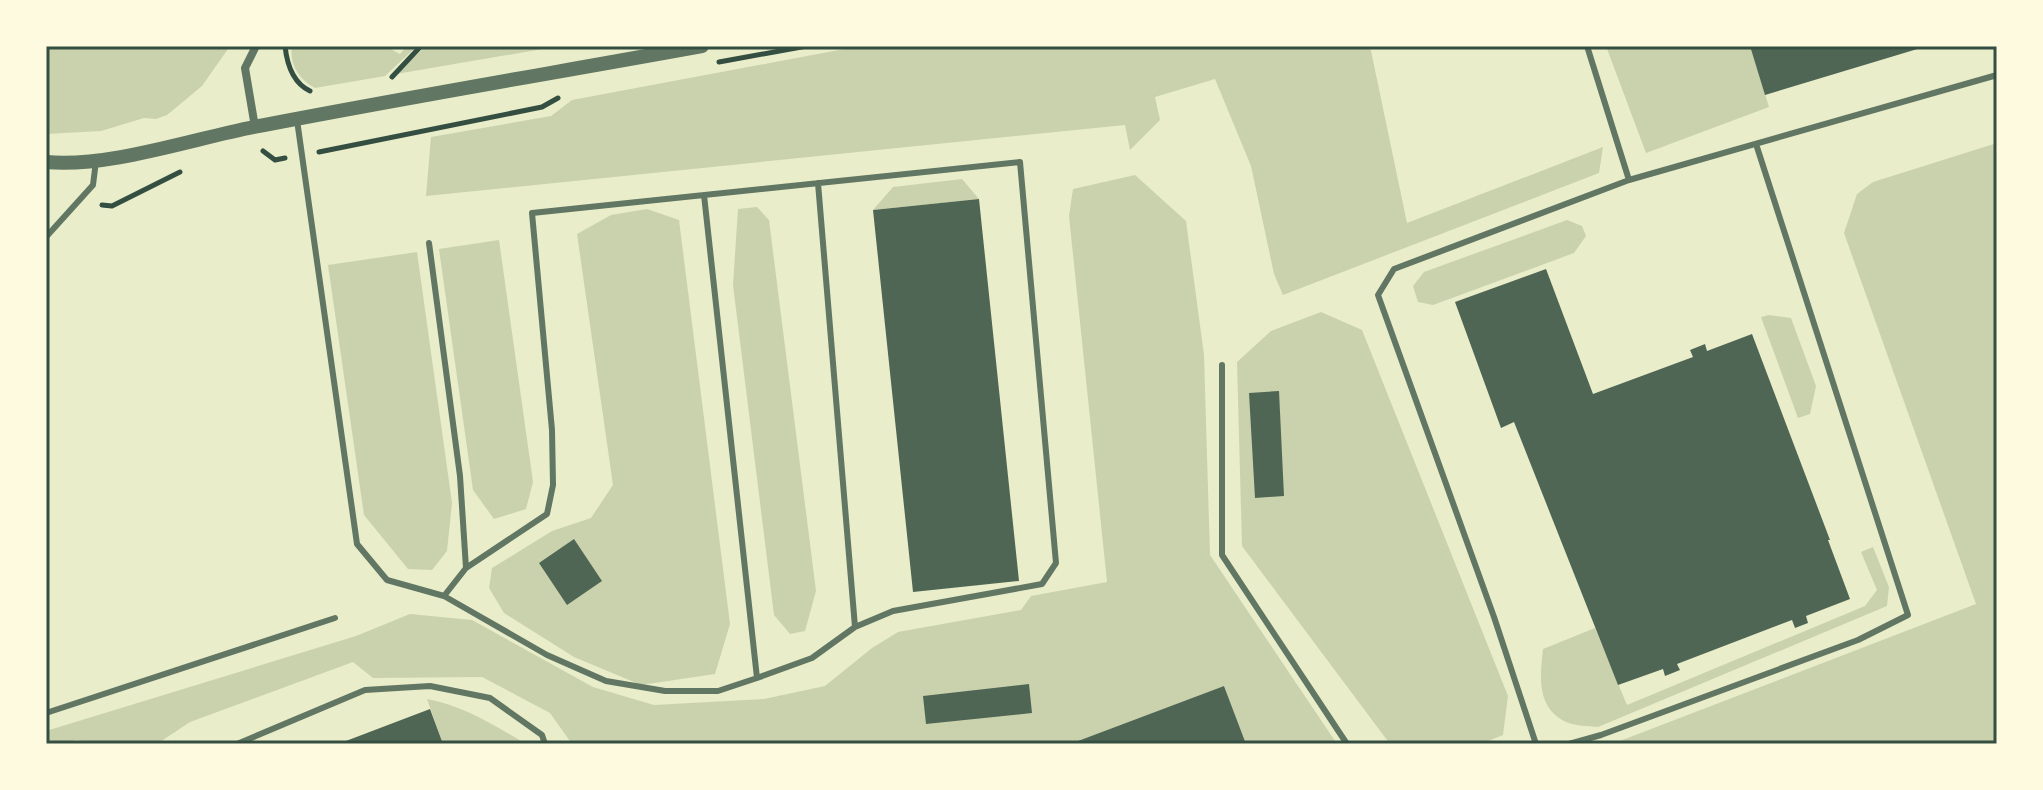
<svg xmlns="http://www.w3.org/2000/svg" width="2043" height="790" viewBox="0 0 2043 790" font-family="Georgia,serif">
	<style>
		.green { fill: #cad2ad }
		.building { fill: #4f6655 }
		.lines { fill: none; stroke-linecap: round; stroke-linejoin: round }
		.path { stroke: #344e41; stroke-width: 5 }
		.service { stroke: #617663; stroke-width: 6 }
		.minor { stroke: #617663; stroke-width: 8 }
		.tertiary { stroke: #617663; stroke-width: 14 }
		.neatline { fill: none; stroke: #344e41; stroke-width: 3 }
	</style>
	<rect width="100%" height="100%" fill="#e9edc9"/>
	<path class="green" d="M46,46H230L202,86L167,115L156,119L144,118L101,131L46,134Z
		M292,46H385L400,54L407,46H417L385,76L315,88C299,80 289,64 292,46Z
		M426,46H560L396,74Z
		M860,46H1370L1407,223L1603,147L1599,173L1283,295L1274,274L1251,166L1215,79L1155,97L1160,120L1130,150L1125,125L426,196L431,137L551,116L572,100Z
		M1606,46H1750L1769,107L1646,153Z
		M1997,143V744H1612L1976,604L1844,233L1857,194L1873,182Z
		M1135,175L1186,221L1204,355L1210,555L1337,744H1246L1224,686L1070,744H572L550,713L482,677L373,678L353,662L190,722L157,744H103L76,740L67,744H46V731L356,636L410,614L472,620L593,687L654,705L764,699L825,686L872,648L898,632L1021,610L1031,596L1107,582L1069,216L1073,189Z
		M962,179L979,199L873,210L893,187Z
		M757,207L769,220L816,591L805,631L790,634L774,615L733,285L738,209Z
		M647,209L679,220L730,624L715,674L641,685L574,657L504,613L489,588L492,568L552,531L591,518L613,485L577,234L611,215Z
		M1567,220L1582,226L1586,236L1574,253L1433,305L1418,302L1413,286L1424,272Z
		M499,240L533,482L526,509L494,519L473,490L439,249Z
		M417,252L452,503L447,551L432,570L408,569L364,515L328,265Z
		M1321,312L1362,330L1508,696L1503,735L1481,744H1390L1242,546L1237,362L1271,331Z
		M1769,315L1791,318L1816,386L1810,414L1798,418L1761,317Z
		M1873,547L1889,587L1887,606L1598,727C1588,726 1575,726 1566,722C1536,707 1540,677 1543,649L1595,628L1627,705L1865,606L1877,590L1861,552Z
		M427,699C464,706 494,725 526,744H443Z"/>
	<path class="building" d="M1750,46H1924V47L1765,95Z
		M979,199L1019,581L913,592L873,210Z
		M1546,269L1593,394L1693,357L1690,350L1705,344L1707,351L1752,334L1830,540H1828L1850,599L1806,616L1808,623L1795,628L1792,620L1677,664L1680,670L1665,676L1663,669L1618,685L1514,422L1501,428L1455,302Z
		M1279,391L1284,496L1255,498L1249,393Z
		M574,539L602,581L567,605L539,563Z
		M1029,684L1032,713L926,724L923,696Z
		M1224,686L1246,744H1070Z
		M430,709L443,744H338Z"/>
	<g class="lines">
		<path class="path" d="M285,46C287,65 293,83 310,91
			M719,62L807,46
			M392,77L421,46
			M263,151L275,160L285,158
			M319,152L542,107L558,98
			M102,205L112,206L180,172"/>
		<path class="service" d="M297,120L357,544L387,580L444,596L547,655L606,681L665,691H718L757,678L704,195
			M1629,180L1997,75
			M46,237L93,185L96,161
			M429,243L460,476L466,568
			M1222,365V555L1347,744
			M444,596L466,568L547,514L553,485L552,430L532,213L1020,162L1056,563L1042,584L893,611L855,627
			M757,678L812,658L855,627L818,183
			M46,713L335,618
			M237,744L365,690L430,686L490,698L542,735L545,744
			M1536,744L1494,617L1378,295L1394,269L1629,180L1587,46
			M1569,744L1601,735L1858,640L1908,615L1756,144"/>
		<path class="minor" d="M255,127L245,68L256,46"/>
		<path class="tertiary" d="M46,162C108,168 192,139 254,127C403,98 553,73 702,46"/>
	</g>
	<rect width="2043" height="790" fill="none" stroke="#fefae0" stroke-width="96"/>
	<rect x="48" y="48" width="1947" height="694" class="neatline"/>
</svg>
